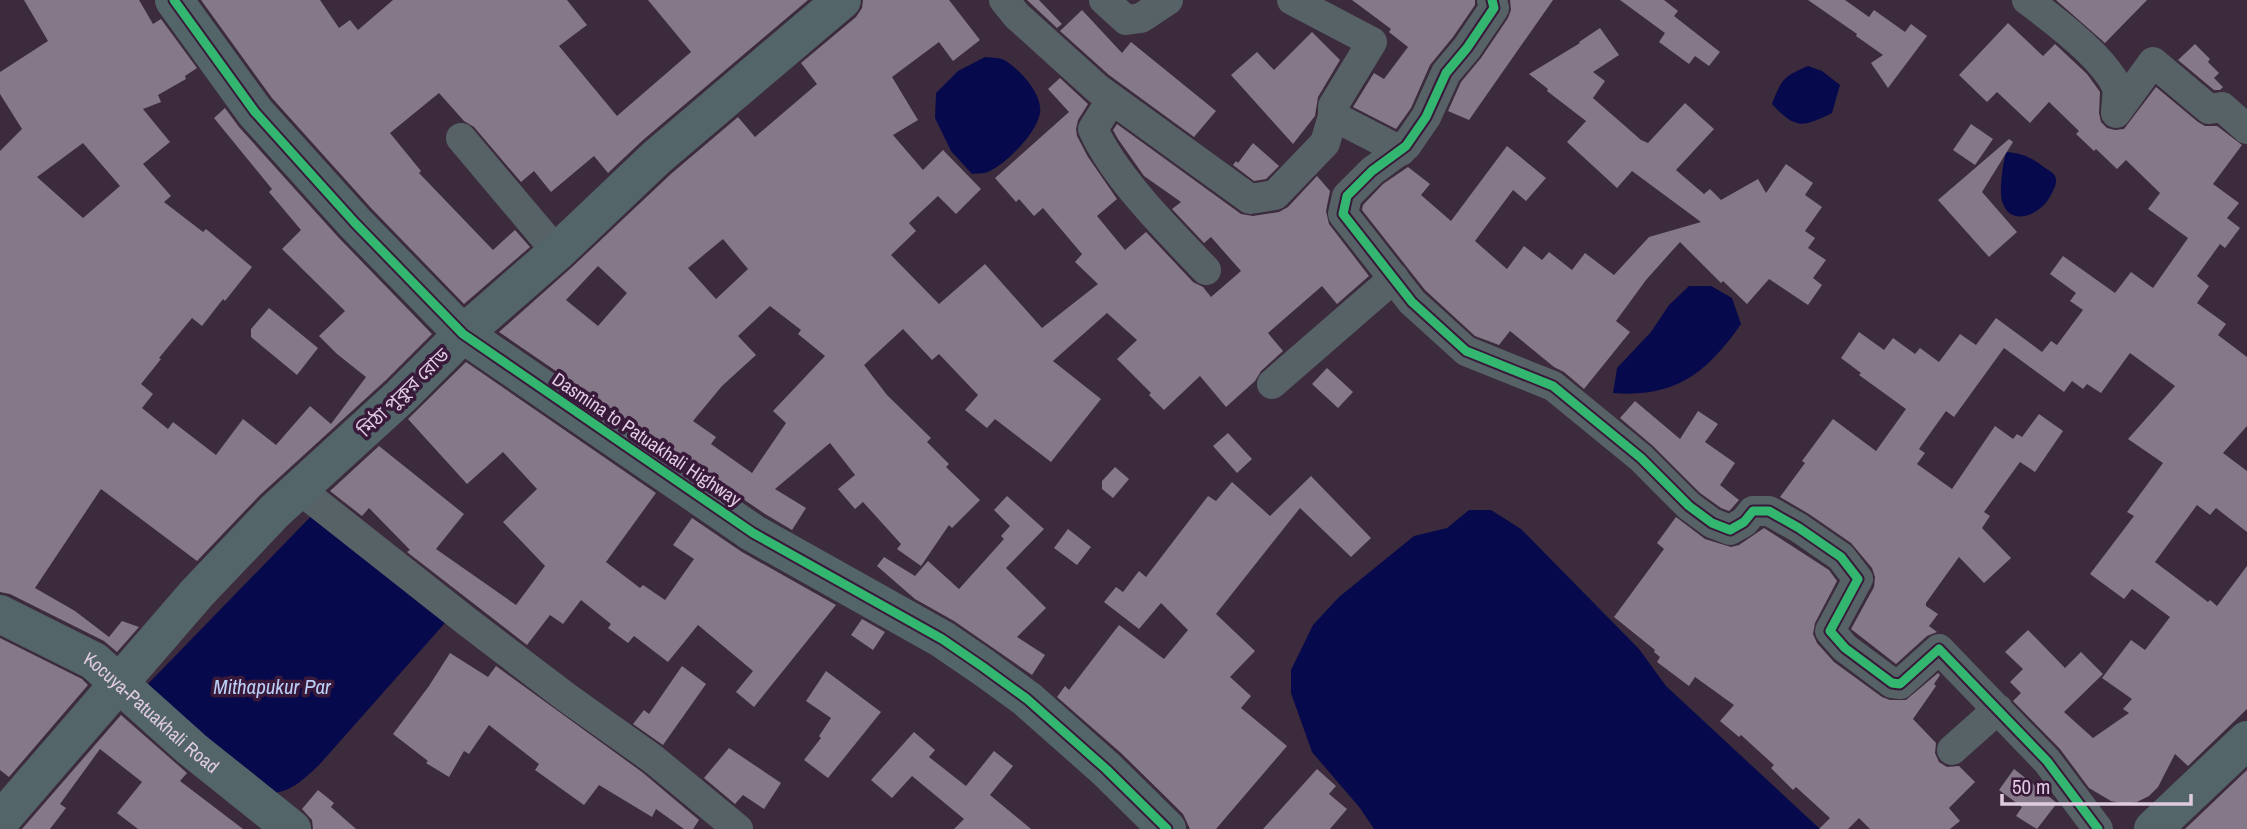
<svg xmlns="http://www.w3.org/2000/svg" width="2247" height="829" viewBox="0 0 2247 829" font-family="'Archivo Narrow','Noto Sans Bengali',sans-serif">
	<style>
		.water { fill: #06094b }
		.building { fill: #847889; fill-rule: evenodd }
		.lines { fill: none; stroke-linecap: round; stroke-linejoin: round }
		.street { stroke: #576267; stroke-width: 30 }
		.secondary { stroke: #54656a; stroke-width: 38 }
		.cycleway-casing { stroke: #38193a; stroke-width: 13 }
		.cycleway { stroke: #33b770; stroke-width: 9 }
		.labels { text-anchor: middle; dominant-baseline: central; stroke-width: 7; stroke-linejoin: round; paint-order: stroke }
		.street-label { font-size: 19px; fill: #dfcbe0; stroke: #38193a }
		.water-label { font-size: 21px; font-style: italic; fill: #bacef6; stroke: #38193a }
	</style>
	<rect width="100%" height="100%" fill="#3c2b3d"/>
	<path class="water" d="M985,57C992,58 1000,57 1006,61C1020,70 1043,94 1040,113C1037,133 1006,164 988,172C983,174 977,173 972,174L951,151L935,118L936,93L958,71Z
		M1808,66L1822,71L1840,85L1832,113C1802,128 1795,129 1772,104C1781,80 1784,76 1808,66Z
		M2006,152C2022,153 2033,158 2045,168C2050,171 2055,173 2056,179C2057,184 2053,190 2051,195C2042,214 2010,229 2002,201C1999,190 2003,163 2006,152Z
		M1689,286H1711L1732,298L1741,324C1707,373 1675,398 1613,393L1617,368L1651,332L1669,305Z
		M320,507L452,615L319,765C303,780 291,792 269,794L146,686Z
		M1469,510H1491L1521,529L1639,649L1666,686L1820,829H1374L1360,808L1312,752L1291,693V670L1313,625L1339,597L1414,536L1447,528Z"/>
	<path class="building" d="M24,0H139L153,24L161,19L197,68L185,76L186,79L158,95L161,102L143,109L170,142L143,164L171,196L164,202L203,232L206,229L252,267L225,301L223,299L202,326L192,318L159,358L161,359L141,384L153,394L142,408L168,429L173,422L216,455L243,419L276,445L310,406L331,424L366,377L337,354L319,336L345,311L282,249L301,230L269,192L272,189L214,118L225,108L239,127L339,238L432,334L386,380L260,495L197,561L101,489L35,588L75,611L109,637L122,621L139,627L117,652L104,641L10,594L0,592V151L22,129L0,94V72L48,41ZM83,143L120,186L83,218L37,177Z
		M201,0H320L339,28L350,20L358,30L393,0H567L587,25L559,46L617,116L691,52L648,0H808L643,140L608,173L594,156L551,192L534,171L521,182L474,127L464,121L439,93L390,133L421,171L419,173L493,250L515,230L530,247L464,304L371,208L272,98Z
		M863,0H949L980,40L953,61L939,42L892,77L918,120L893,135L923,170L943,150L981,189L956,214L938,196L909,223L916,231L891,255L939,304L985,264L1042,328L1098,284L1075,262L1082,254L1043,208L1034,216L1019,199L1016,202L995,178L1069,112L1048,89L1060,78L1088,104L1078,120L1076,129L1077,136L1088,157L1117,199L1097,216L1125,250L1146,232L1193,282L1203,287L1211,297L1241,271L1211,237L1204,243L1172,209L1181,202L1144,176L1118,139L1113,130L1117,124L1241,214L1253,216L1279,212L1288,207L1317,176L1330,191L1326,211L1329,224L1369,276L1337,304L1322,286L1268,333L1283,351L1261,371L1255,381L1226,407L1200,376L1164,410L1149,395L1151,393L1117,359L1137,340L1107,313L1053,361L1101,399L1051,462L995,419L987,428L965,410L978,395L939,354L932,360L903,329L864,365L887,395L931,438L927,442L949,464L946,467L980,500L952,528L949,525L921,566L897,549L901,544L863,502L855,509L838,489L855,475L830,443L775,489L806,508L792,530L765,514L499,332L571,268L672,173L738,117L755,137L817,84L801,63L856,17L862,8ZM723,239L748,269L716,299L688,268ZM598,266L627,293L598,326L566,300ZM770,306L801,330L798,334L825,356L773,411L786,423L752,473L711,444L716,437L693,421L722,386L756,355L738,336Z
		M1027,0H1039L1062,24L1057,28Z
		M1352,0H1475V5L1453,37L1430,65L1411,108L1396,129L1353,107L1374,73L1384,79L1408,47L1389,32L1391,29Z
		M1510,0H1553L1469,120L1448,111L1461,82L1481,58L1508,18L1511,10Z
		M1620,0H1664L1678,11L1674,16L1720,52L1709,66L1695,56L1689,64L1659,42L1665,33Z
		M1808,0H1845L1869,17L1874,10L1905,32L1911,24L1927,36L1888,88L1871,63L1883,55L1856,36L1857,34Z
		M2056,0H2147L2105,43Z
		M1082,10L1122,53L1131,42L1216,111L1194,137L1109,75L1060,31Z
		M2008,23L2043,56L2055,44L2087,74L2100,92L2099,113L2101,122L2107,128L2115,130L2124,129L2156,87L2198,122L2205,126H2217L2242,145L2213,184L2239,203L2227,218L2240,228L2225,248L2220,244L2197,276L2209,286L2197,303L2226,324L2218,335L2247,357V426L2223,453L2247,471V532L2216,508L2210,515L2197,505L2155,562L2208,602L2210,600L2217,606L2247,566V709L2188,766L2175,754L2158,787L2149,796L2137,802L2124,804L2111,801L2089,788L2060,749L2013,701L2021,693L2010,682L2023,669L2005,652L2028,630L2065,668L2081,652L2103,674L2064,712L2093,738L2129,713L2123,709L2132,699L2102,678L2131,640L2145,650L2170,617L2132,589L2124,599L2090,574L2134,516L2127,512L2163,463L2128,439L2175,386L2130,353L2101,393L2087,384L2083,389L2072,381L2064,392L2004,348L1954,417L1946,411L1919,449L1925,453L1917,464L1952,489L1995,426L2013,439L2017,434L2022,437L2039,414L2063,431L2035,472L2020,462L1984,512L1990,516L1982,528L2011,558L1984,583L1959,557L1926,603V606L1938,614L1929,626L1937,632L1927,636L1896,664L1851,629L1874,587L1875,577L1872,568L1851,543L1809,514L1780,497L1805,463L1802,461L1833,419L1876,451L1906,409L1859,375L1861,373L1841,358L1859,332L1884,350L1893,338L1915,354L1920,348L1939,362L1960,334L1976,345L1996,318L2042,352L2051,341L2057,345L2083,310L2070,301L2076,293L2050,274L2063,256L2115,293L2131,272L2153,288L2188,238L2148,209L2160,193L2126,160L2117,169L2096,149L2094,151L2076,134L2079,131L2049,102L2030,123L1997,92L1987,102L1959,75Z
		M1600,28L1619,55L1593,72L1605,81L1593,98L1641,140L1648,143L1685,103L1714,129L1676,170L1704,194L1710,189L1721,200L1758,179L1766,193L1786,164L1813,183L1805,195L1822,207L1805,231L1815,238L1808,248L1826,260L1813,278L1822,285L1808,305L1769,279L1747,304L1723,281L1721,283L1680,242L1646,280L1616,321L1630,332L1584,389L1564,372L1554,367L1510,331L1499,345L1475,336L1425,290L1362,210L1363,205L1383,184L1408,167L1430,184L1421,195L1451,221L1507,146L1546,178L1526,201L1513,190L1475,241L1507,269L1524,246L1542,260L1549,252L1572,270L1585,253L1614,275L1649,237L1701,222L1632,171L1617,188L1567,142L1586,121L1547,91L1548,89L1529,74L1580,43L1579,42Z
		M1312,32L1340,60L1318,97L1315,116L1293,144L1231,75L1257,52L1274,70Z
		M2195,44L2210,59L2208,62L2219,73L2214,78L2223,87L2220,90H2214L2178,60Z
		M1971,124L1993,139L1975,165L1953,150Z
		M2009,139L2013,142L1982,192L2017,232L1989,257L1938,200Z
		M1253,143L1279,166L1266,179L1254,181L1233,165L1236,161L1238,163Z
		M269,308L318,348L297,375L251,337V329Z
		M466,362L656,493L606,562L640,588L643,585L665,600L694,559L673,545L692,518L742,552L836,605L754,707L736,692L753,671L698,625L668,662L634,636L628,643L608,628L611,624L581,600L563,624L550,615L527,645L407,552L410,550L369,508L362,516L330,491L379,446L464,514L436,549L516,605L545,566L503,522L537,489L503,452L467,484L408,419Z
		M1327,368L1353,392L1338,408L1312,384Z
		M1635,401L1680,439L1698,411L1718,424L1705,442L1735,463L1720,485L1739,500L1732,508L1729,511L1721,508L1700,493L1653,446L1620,418Z
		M1228,433L1252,459L1237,473L1213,446Z
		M1115,467L1129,479L1113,498L1102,489V481Z
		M1311,476L1371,538L1351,557L1300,508L1216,614L1255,651L1230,677L1251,696L1241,708L1287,746L1216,829H1190L1183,814L1174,805L1121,753L1057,697L1065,686L1069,690L1119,625L1164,659L1188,630L1161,603L1139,629L1104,602L1116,587L1123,592L1139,571L1146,577L1208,496L1216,501L1232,482L1270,516Z
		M1007,496L1044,529L1006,568L1046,608L1017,637L1045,655L1032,675L954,621L915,599L877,566L884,557L915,576L928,561L959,589L1004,539L1001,536L1010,526L994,510Z
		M1676,517L1705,539L1731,547L1739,545L1764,528L1829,570L1837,581L1815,623L1813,634L1817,643L1834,662L1882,697L1890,700H1906L1938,673L1940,675L1934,684L1936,686L1913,719L1936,743L1935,753L1939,762L1947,767L1959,766L1975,782L1949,808L1960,821L1950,829H1870L1859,818L1848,829H1819L1830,818L1796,787L1793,790L1771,768L1774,765L1741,735L1739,737L1720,721L1734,705L1695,677L1689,686L1657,662L1660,657L1654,652L1655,650L1614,617L1664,549L1657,543Z
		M1068,529L1091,547L1077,565L1054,548Z
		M862,619L885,632L873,650L851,635Z
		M0,638L82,679L88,685L9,777L0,770Z
		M450,653L488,677L496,666L642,772L699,820L693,829H684L656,809L652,817L599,785L584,805L535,770L539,764L489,725L469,754L464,751L449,777L426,763L428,761L393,734L429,686Z
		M682,666L706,684L663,745L633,724L644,710L649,714Z
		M826,671L881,712L828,778L804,760L821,738L819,736L831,718L806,701Z
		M121,715L187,773L180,781L243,829H138L117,813L142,782L100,749L60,804L66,808L50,829H22Z
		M914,732L935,750L929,757L966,786L994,751L1013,766L990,795L1031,829H954L964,819L912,776L892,798L871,780Z
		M729,748L781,783L764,809L743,795L735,804L704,778Z
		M1317,769L1336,786L1329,794L1347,809L1330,829H1263Z
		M2014,769L2057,803L2037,829L2016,816L2022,807L1999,790Z
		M2247,770V829H2185Z
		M318,790L334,803L331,807L356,829H313L312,820L302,809Z"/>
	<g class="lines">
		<path class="street" d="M1004,0L1017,16L1098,89L1250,199L1275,195L1325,143L1333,116V106L1372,42L1292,0
			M1104,0L1126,20L1141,18L1168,0
			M1492,0L1494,8L1467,48L1446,73L1426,117L1406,146L1372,171L1347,196L1343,214L1412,302L1466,351L1553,386L1641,458L1689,506L1712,523L1730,530L1744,522L1753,511H1769L1799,528L1841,557L1858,579L1830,631L1845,648L1892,683L1900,684L1939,649L2047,761L2098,829
			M2027,0C2053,19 2102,56 2116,85C2119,92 2116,105 2116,113L2153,62L2209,109L2222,107L2247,129
			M1112,99L1093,129C1115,178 1169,231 1206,270
			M1333,116L1401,151
			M461,138L557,252
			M1272,384L1394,278
			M299,489L465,620L566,697L653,759L738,829
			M1952,750L1998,709"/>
		<g class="secondary">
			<path d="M174,0L255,112L355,223L463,334L753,533L942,639L983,667L1027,699L1106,769L1167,829"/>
			<path id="s1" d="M0,614L94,661L192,749L292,829"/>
			<path d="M0,821L197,593L275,511L401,396L463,334L557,252L657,157L842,0"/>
			<path d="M2153,829L2247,740"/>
		</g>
		<g class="cycleway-casing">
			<path id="cycleway" d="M174,0L255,112L355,223L463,334L753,533L942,639L983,667L1027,699L1106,769L1167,829
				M1492,0L1494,8L1467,48L1446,73L1426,117L1406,146L1372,171L1347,196L1343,214L1412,302L1466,351L1553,386L1641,458L1689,506L1712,523L1730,530L1744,522L1753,511H1769L1799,528L1841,557L1858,579L1830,631L1845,648L1892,683L1900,684L1939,649L2047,761L2098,829"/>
		</g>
		<use href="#cycleway" class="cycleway"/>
	</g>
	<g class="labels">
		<g class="street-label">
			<text transform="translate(403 392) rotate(-44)">মিঠা পুকুর রোড</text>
			<text transform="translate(647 439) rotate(34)">Dasmina to Patuakhali Highway</text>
			<text stroke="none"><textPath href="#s1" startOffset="182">Kocuya-Patuakhali Road</textPath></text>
		</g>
		<g class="water-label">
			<text x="272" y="686">Mithapukur Par</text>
		</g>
	</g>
	<path d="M2002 794v10h189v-10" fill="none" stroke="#dfcbe0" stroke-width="3.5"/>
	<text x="2012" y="794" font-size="21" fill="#dfcbe0" stroke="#38193a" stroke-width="5" paint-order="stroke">50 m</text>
</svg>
